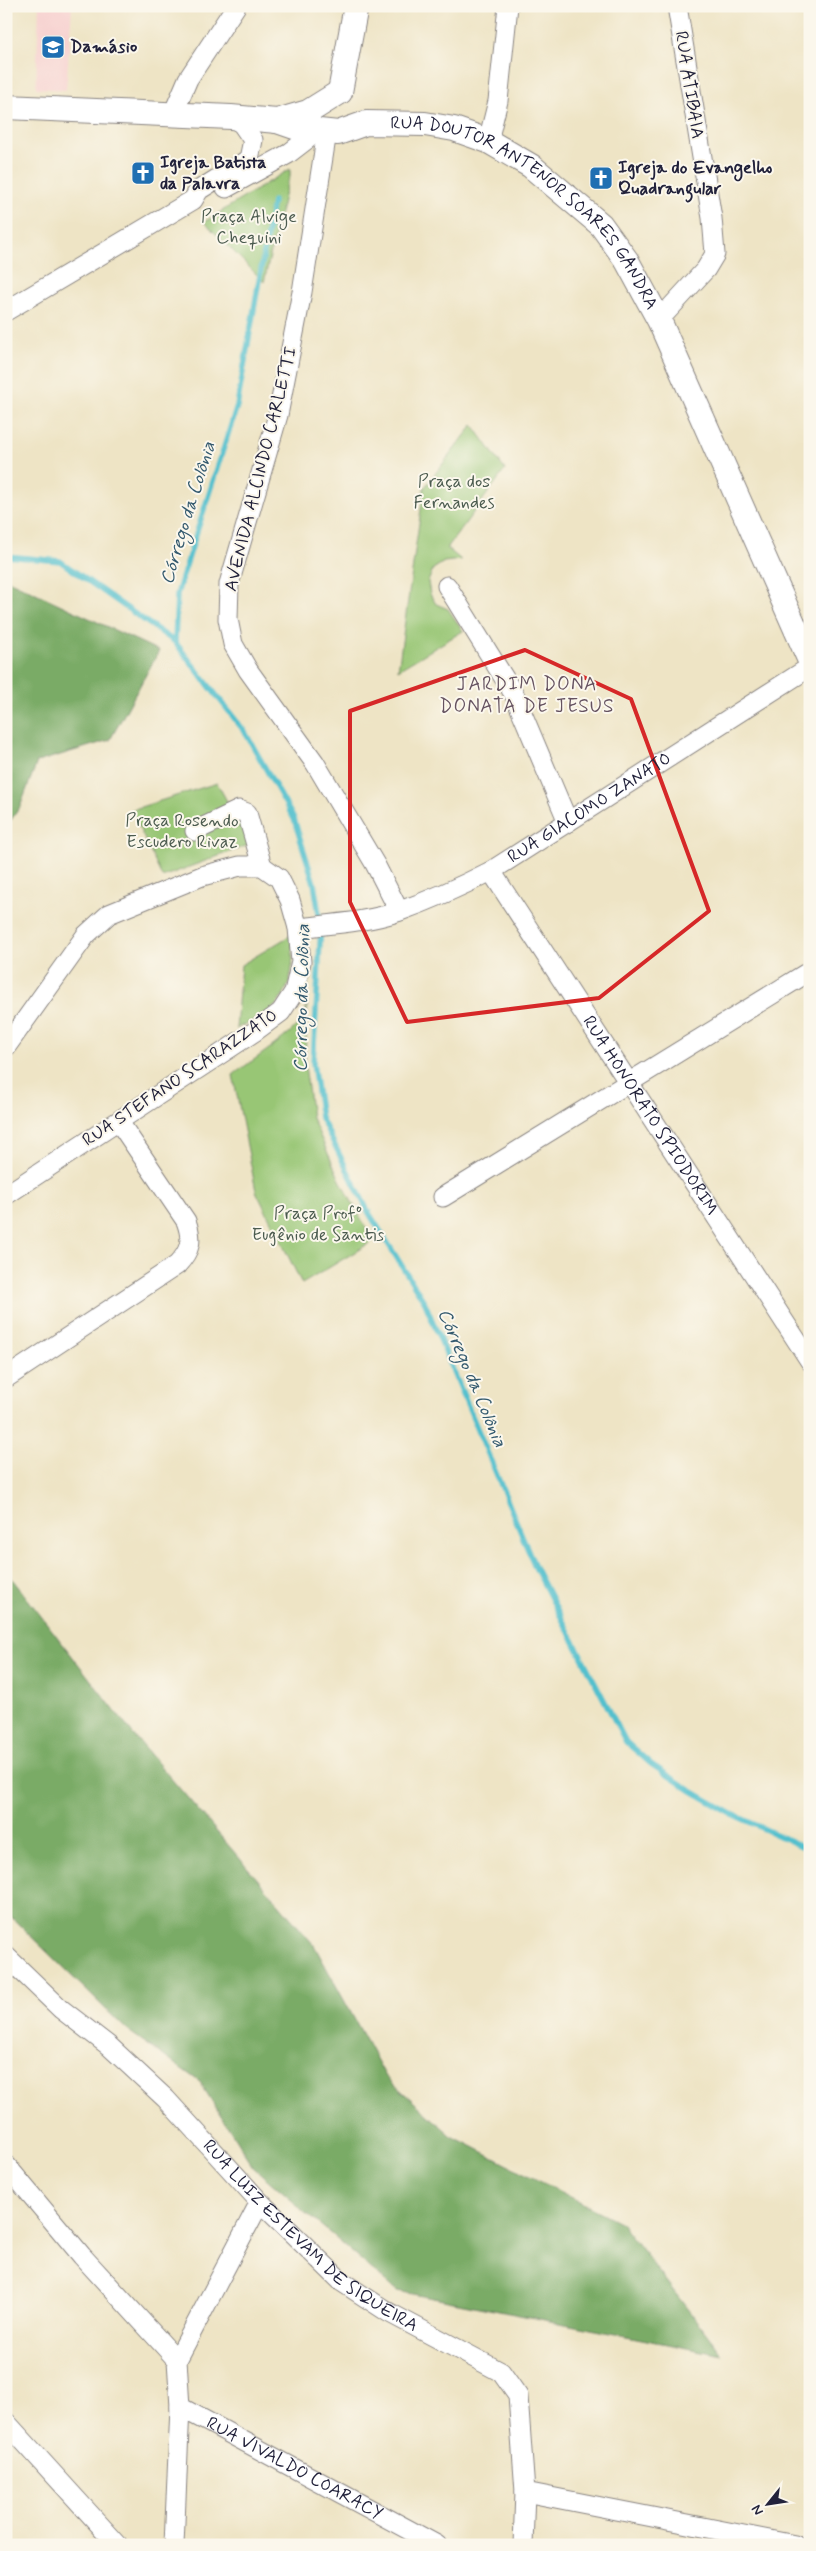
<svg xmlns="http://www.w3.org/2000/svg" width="816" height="2551" viewBox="0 0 816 2551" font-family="Mynerve,sans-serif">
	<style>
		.built { fill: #f7d0cf }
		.green { fill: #98c674; stroke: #5d7458 }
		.forest { fill: #7aab66; stroke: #4e6650 }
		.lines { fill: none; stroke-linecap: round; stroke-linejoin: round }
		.stream { stroke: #53c0cd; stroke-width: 5.5 }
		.minor-casing { stroke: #888380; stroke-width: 21 }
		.major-casing { stroke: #888380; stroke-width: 26 }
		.minor { stroke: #fff; stroke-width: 19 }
		.major { stroke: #fff; stroke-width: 24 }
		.marked { fill: none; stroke: #d62828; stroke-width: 4; stroke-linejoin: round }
		.labels { text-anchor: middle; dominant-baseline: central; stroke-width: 4; stroke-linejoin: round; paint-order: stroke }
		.poi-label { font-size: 18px; font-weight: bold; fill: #22223b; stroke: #fbf7ec; text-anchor: start }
		.street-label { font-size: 18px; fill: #22223b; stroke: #fbf7ec }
		.park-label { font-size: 18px; fill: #4b5b4f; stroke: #fbf7ec }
		.water-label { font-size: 19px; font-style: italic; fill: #33596e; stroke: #fbf7ec }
		.neighbourhood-label { font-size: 19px; letter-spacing: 1px; fill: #655260; stroke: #fbf7ec }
	</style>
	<rect width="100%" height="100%" fill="#fbf7ec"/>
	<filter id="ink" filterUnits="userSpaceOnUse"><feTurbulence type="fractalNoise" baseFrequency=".02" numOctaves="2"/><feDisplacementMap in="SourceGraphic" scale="10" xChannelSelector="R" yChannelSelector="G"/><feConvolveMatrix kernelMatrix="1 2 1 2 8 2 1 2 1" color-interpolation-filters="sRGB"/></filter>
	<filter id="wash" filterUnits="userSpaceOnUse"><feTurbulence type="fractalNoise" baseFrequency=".0096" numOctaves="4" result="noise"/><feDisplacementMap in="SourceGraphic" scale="20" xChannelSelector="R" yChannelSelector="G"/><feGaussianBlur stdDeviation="1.12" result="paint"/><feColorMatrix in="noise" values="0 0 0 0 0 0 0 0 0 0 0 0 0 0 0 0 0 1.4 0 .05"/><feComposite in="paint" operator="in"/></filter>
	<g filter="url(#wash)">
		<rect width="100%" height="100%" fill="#eee4c5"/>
		<path class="built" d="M39,6H72L66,90L36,88Z"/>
		<path class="green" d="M290,169V177L287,183L264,282L204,222Z
			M473,425L505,470L447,548L461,560L444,562L433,569L428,582L430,594L436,604L448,609L463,631L398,670L424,488Z
			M217,783L251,844L162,877L131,810Z
			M291,935C295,958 293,986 276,1005C266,1015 248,1022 236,1029L241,965Z
			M308,976L305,1065L312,1118L340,1180L373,1241L302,1284L256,1191L233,1075C249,1062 298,1032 304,1015C308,1004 307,988 308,976Z"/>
		<path class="forest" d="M6,579L159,651L110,740L37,762L20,807L6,827Z
			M6,1571L132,1733L314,1945L386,2077L452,2136L621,2223L723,2355L397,2291L253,2167L200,2082L126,2029L6,1912Z"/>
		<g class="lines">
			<path class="stream" d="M273,201L237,406L177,594L175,642L245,732L294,819L314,883L321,926L313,1063L321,1118L369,1213L425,1303L536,1569L626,1742L651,1764L690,1790L732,1814L810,1850
				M6,556L60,561L175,642"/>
		</g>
	</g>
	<g filter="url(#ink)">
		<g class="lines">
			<g class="minor-casing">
				<g id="minor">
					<path d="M173,114L188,79L236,6"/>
					<path d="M327,132L302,292L278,415L229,584L228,619L233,644L248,670L315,763L375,864L399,911"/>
					<path d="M488,141L498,101L508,6"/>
					<path d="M226,188L288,154L318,131"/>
					<path d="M6,311L193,200L199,190L249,159L253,140L242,124L231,117"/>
					<path d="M659,320L706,269L715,254L712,218L677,6"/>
					<path d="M447,586L514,694L568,822"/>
					<path d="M195,831L239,810L247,813L262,866"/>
					<path id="s1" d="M491,871L810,1361"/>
					<path id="s2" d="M298,928C332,924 368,922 400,911C431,900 462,886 491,871L810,667"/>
					<path d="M6,1047L86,935L109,914L202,876L240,866H262L279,878L290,900L298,928L301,962L294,992L281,1012L254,1032L6,1195"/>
					<path d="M443,1197L810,971"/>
					<path d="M6,1378L177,1265C191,1250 193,1240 186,1221L119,1122"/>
					<path id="s3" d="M6,1956L61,2009L109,2046L166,2099L260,2202L342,2282L388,2312L501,2372L518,2396L525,2492L523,2545"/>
					<path d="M6,2165L82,2256L177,2360"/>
					<path id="s4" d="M180,2407L437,2545"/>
					<path d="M6,2422L118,2545"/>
					<path d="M525,2492L795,2545"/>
					<path d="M174,2545L180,2407L177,2360L260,2202"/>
				</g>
			</g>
			<g class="major-casing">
				<g id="major">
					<path d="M340,92L356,6"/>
					<path id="s5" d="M6,107L231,117L277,121L300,129L338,133L366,123L425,124L454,129L488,141L531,166L601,225L627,261L659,320L810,661"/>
					<path d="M277,121L308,112L340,92"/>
				</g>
			</g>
			<use href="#minor" class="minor"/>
			<use href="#major" class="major"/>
		</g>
	</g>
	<path class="marked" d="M525,650L631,699L709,911L599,998L407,1022L350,902V711Z"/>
	<defs>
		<g id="university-square" transform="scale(1.25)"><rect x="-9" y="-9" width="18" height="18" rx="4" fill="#1f6fb2" stroke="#fbf7ec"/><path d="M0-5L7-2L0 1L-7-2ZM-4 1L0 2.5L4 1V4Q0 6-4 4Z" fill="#fff"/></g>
		<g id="church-square" transform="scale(1.25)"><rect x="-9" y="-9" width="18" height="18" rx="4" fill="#1f6fb2" stroke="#fbf7ec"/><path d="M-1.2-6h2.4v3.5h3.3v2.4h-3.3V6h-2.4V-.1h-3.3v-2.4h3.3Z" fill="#fff"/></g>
	</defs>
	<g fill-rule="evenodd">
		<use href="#university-square" x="53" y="47"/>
		<use href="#church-square" x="143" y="173"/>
		<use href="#church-square" x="601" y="178"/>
	</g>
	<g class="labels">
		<g class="poi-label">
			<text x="70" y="47">Damásio</text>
			<text x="160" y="163">Igreja Batista<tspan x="160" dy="21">da Palavra</tspan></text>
			<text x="618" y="168">Igreja do Evangelho<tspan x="618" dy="21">Quadrangular</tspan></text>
		</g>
		<g class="street-label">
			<text transform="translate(689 85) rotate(81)">RUA ATIBAIA</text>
			<text stroke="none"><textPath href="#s5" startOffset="558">RUA DOUTOR ANTENOR SOARES GANDRA</textPath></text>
			<text transform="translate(261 469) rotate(-76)">AVENIDA ALCINDO CARLETTI</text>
			<text stroke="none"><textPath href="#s2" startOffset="320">RUA GIACOMO ZANATO</textPath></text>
			<text transform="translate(180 1078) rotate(-34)">RUA STEFANO SCARAZZATO</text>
			<text stroke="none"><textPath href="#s1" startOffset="292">RUA HONORATO SPIODORIM</textPath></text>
			<text stroke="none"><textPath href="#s3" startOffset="415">RUA LUIZ ESTEVAM DE SIQUEIRA</textPath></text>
			<text stroke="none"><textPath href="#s4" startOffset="130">RUA VIVALDO COARACY</textPath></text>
		</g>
		<g class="park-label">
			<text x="249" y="217">Praça Alvige<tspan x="249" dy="21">Chequini</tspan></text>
			<text x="454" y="482">Praça dos<tspan x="454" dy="21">Fernandes</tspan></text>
			<text x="182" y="821">Praça Rosendo<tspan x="182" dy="21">Escudero Rivaz</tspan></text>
			<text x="318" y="1214">Praça Profº<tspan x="318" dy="21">Eugênio de Santis</tspan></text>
		</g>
		<g class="water-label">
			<text transform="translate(188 513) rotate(-73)">Córrego da Colônia</text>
			<text transform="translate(302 998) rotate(-89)">Córrego da Colônia</text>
			<text transform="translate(472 1378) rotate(67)">Córrego da Colônia</text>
		</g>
		<g class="neighbourhood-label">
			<text x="527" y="684">JARDIM DONA<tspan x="527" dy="22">DONATA DE JESUS</tspan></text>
		</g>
	</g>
	<rect width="816" height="2551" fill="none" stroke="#fbf7ec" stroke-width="25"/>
	<g transform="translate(768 2504) rotate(240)" stroke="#fbf7ec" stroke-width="4" paint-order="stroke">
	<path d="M0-4L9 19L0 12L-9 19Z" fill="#22223b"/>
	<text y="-8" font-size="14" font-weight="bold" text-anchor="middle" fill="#22223b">N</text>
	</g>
</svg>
